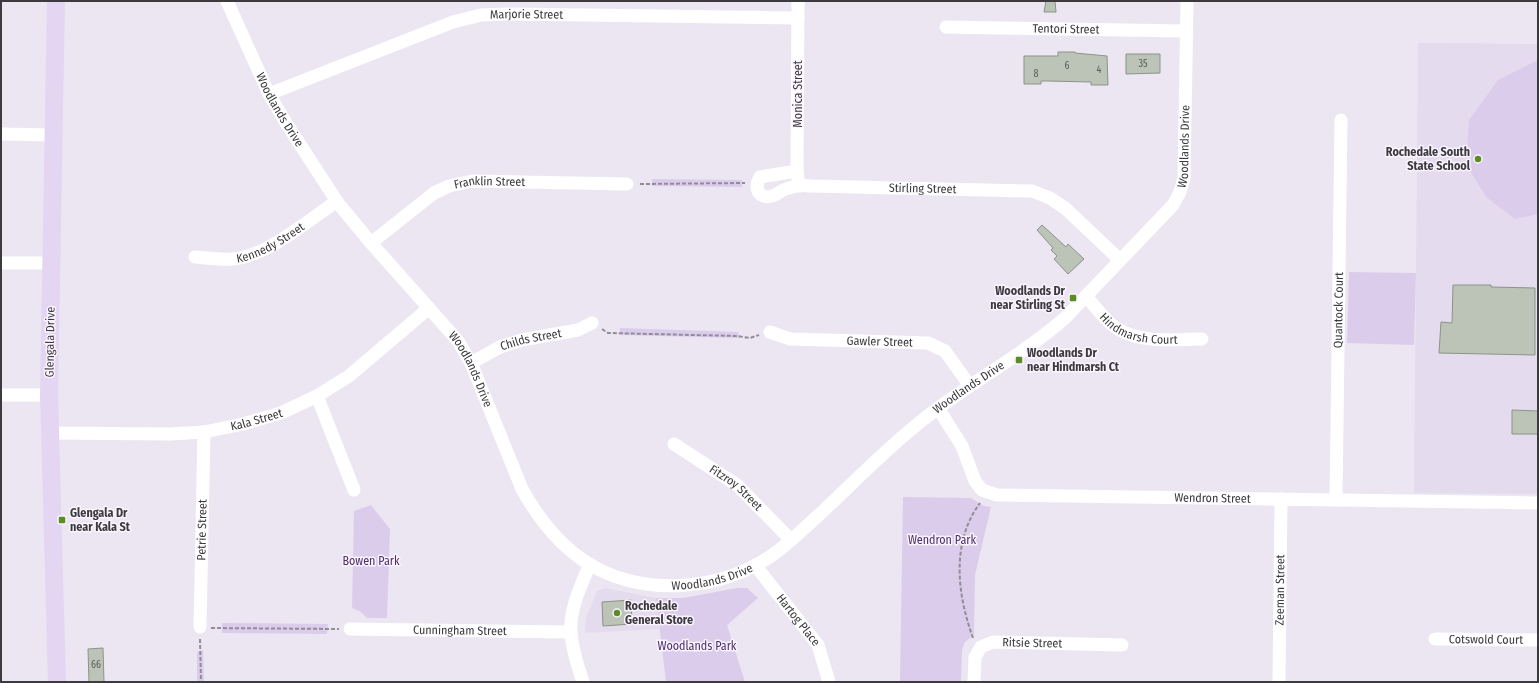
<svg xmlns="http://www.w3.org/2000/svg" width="1539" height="683" viewBox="0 0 1539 683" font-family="'Fira Sans Condensed',sans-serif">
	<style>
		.built { fill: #e4dbef }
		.green { fill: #dbccec }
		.building { fill: #bcc3b7; stroke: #8c9387 }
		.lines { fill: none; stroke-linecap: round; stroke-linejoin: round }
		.path { stroke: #918d96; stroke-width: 2; stroke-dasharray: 4 2; stroke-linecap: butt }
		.street { stroke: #fff; stroke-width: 13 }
		.secondary { stroke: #e4d5f2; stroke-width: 18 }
		.poi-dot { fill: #5d8d22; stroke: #f9f4fe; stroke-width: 1.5 }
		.labels { text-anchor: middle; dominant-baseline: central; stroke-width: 3; stroke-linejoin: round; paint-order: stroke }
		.number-label { font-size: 10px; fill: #5d5c5d }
		.street-label { font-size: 12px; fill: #3d3a3f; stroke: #f9f4fe }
		.poi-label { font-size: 12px; font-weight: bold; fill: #3d3a3f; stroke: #f9f4fe; text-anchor: start }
		.park-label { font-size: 12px; fill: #4f2f6c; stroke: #f9f4fe }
	</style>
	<rect width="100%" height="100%" fill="#ece6f3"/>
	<path class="built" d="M1418,43L1538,44V494L1414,493Z
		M605,588L656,598L659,629L585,633L586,618L597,591Z"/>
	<path class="green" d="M1538,60V214L1515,219L1486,197L1466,164L1469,120L1498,80Z
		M652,179L742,180V187L652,186Z
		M1349,272L1416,273L1414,345L1347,343Z
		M620,328L738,332L740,338L620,335Z
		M903,497L971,498L984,506L991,507L975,575L974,635L965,642L962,650L961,682H900Z
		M371,505L390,529L387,618H367L361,612L352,608L354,511Z
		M737,588H747L758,598L727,625L745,682H666L656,598H683Z
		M222,623L328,624L327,634L222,633Z
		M203,650L204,682H197V652Z"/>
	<path class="building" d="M1046,1H1055L1056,12H1044Z
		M1058,52H1075V53L1107,56L1108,85H1091V82L1048,81H1041V84H1024V56H1058Z
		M1126,54H1160V73L1126,74Z
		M1042,225L1066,247L1068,244L1084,259L1068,274L1054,259L1057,256L1051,250L1053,248L1037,230Z
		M1453,285H1491V287L1535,288V355L1439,353L1441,322L1452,323Z
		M1512,410L1538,411V434H1512Z
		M631,600L632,624L603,626L602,602Z
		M103,648L104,682H89L88,649Z"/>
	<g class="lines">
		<path class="path" d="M640,184L745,183
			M602,329L608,333L737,336L750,338L759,335
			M211,628L339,629
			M973,638C957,594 951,542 980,503
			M200,639L201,682"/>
		<g class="street">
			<path id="s1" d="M227,1L269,94L286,123L338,203L371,243L458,341L471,363L522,489C538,518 560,546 589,564C644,597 719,591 771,556C789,544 804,528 820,514C851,485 881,454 914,427C961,387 1018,359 1065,318L1173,205L1180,192L1184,178L1187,1"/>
			<path d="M798,1L797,171L798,179"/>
			<path id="s2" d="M946,27L1186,31"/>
			<path id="s3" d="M269,94L453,22L481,15L510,14L798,18"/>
			<path d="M1,134L52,135"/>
			<path id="s4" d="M797,171L760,177C753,190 760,201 775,195C779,193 782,190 786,189C794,186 803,185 811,186L1032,191L1050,198L1065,208L1119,259"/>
			<path id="s5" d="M371,243L434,193L449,186L472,181L627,184"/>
			<path id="s6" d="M195,257C207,258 221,260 233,259C266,257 309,220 337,201"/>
			<path d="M1,263H51"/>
			<path id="s7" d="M1086,296C1094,305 1108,324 1118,329C1142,344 1175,339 1202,339"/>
			<path id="s8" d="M770,332L790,339L928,343L945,351L970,386"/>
			<path id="s9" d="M471,363L500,347L522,340L578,330L592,323"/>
			<path d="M1,395H49"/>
			<path d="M317,396L354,490"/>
			<path id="s10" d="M938,408L962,446L975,481L982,490L997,495L1538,503"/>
			<path id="s11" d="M50,433L170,434L204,432L243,424L281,413L317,396L349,376L429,308"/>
			<path id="s12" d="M674,444L737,485L791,540"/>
			<path id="s13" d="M1336,500L1341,120"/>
			<path id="s14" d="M755,565L818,645L829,682"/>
			<path id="s15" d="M200,627L204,432"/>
			<path id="s16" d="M350,629L571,632"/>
			<path id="s17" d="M1435,639L1538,640"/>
			<path d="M583,682C578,666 572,650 571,633C569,610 581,585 590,564"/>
			<path id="s18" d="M974,682L975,657L981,647L993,642L1122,645"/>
			<path id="s19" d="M1279,682L1281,499"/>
		</g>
		<path class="secondary" d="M56,1L49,395L57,682"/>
	</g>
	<g class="poi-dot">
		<circle cx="1478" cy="159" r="4"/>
		<rect x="1069" y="294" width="8" height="8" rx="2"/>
		<rect x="1015" y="356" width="8" height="8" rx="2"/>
		<rect x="58" y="516" width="8" height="8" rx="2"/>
		<circle cx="617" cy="613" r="4"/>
	</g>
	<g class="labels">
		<g class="number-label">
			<text x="1143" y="64">35</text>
			<text x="1067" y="66">6</text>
			<text x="1099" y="70">4</text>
			<text x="1036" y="74">8</text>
			<text x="96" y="665">66</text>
		</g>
		<g class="street-label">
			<text stroke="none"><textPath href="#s3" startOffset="272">Marjorie Street</textPath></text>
			<text stroke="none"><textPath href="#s2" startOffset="120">Tentori Street</textPath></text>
			<text transform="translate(798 94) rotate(-90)">Monica Street</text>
			<text stroke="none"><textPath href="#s1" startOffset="121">Woodlands Drive</textPath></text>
			<text stroke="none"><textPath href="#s1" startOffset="1465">Woodlands Drive</textPath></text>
			<text stroke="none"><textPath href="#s5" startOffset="138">Franklin Street</textPath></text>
			<text stroke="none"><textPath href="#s4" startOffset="221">Stirling Street</textPath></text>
			<text stroke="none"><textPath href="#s6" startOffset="79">Kennedy Street</textPath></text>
			<text stroke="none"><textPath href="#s13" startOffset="190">Quantock Court</textPath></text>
			<text stroke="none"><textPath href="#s7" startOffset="66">Hindmarsh Court</textPath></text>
			<text stroke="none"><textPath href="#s9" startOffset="65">Childs Street</textPath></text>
			<text stroke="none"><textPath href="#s8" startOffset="111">Gawler Street</textPath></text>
			<text transform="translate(50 342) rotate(-89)">Glengala Drive</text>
			<text stroke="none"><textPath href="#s1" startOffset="445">Woodlands Drive</textPath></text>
			<text stroke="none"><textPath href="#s1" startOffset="1129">Woodlands Drive</textPath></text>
			<text stroke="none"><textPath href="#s11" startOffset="208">Kala Street</textPath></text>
			<text stroke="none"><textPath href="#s12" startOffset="76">Fitzroy Street</textPath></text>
			<text stroke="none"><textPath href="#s10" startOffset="325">Wendron Street</textPath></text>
			<text stroke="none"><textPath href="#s15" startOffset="97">Petrie Street</textPath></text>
			<text stroke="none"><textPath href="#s1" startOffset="805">Woodlands Drive</textPath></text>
			<text stroke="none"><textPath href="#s19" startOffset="92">Zeeman Street</textPath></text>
			<text stroke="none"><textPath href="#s14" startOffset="70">Hartog Place</textPath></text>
			<text stroke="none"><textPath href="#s16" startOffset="110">Cunningham Street</textPath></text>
			<text stroke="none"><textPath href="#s17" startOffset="51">Cotswold Court</textPath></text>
			<text stroke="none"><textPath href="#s18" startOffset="89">Ritsie Street</textPath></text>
		</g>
		<g class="poi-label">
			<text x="1470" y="152" text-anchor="end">Rochedale South<tspan x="1470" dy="14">State School</tspan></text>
			<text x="1065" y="291" text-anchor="end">Woodlands Dr<tspan x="1065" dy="14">near Stirling St</tspan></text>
			<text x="1027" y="353">Woodlands Dr<tspan x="1027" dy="14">near Hindmarsh Ct</tspan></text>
			<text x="70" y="513">Glengala Dr<tspan x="70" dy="14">near Kala St</tspan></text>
			<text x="625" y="606">Rochedale<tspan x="625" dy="14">General Store</tspan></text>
		</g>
		<g class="park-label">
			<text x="942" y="540">Wendron Park</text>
			<text x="371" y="561">Bowen Park</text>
			<text x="697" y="646">Woodlands Park</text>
		</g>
	</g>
	<rect width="1539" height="683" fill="none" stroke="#3d3a3f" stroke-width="4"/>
</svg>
